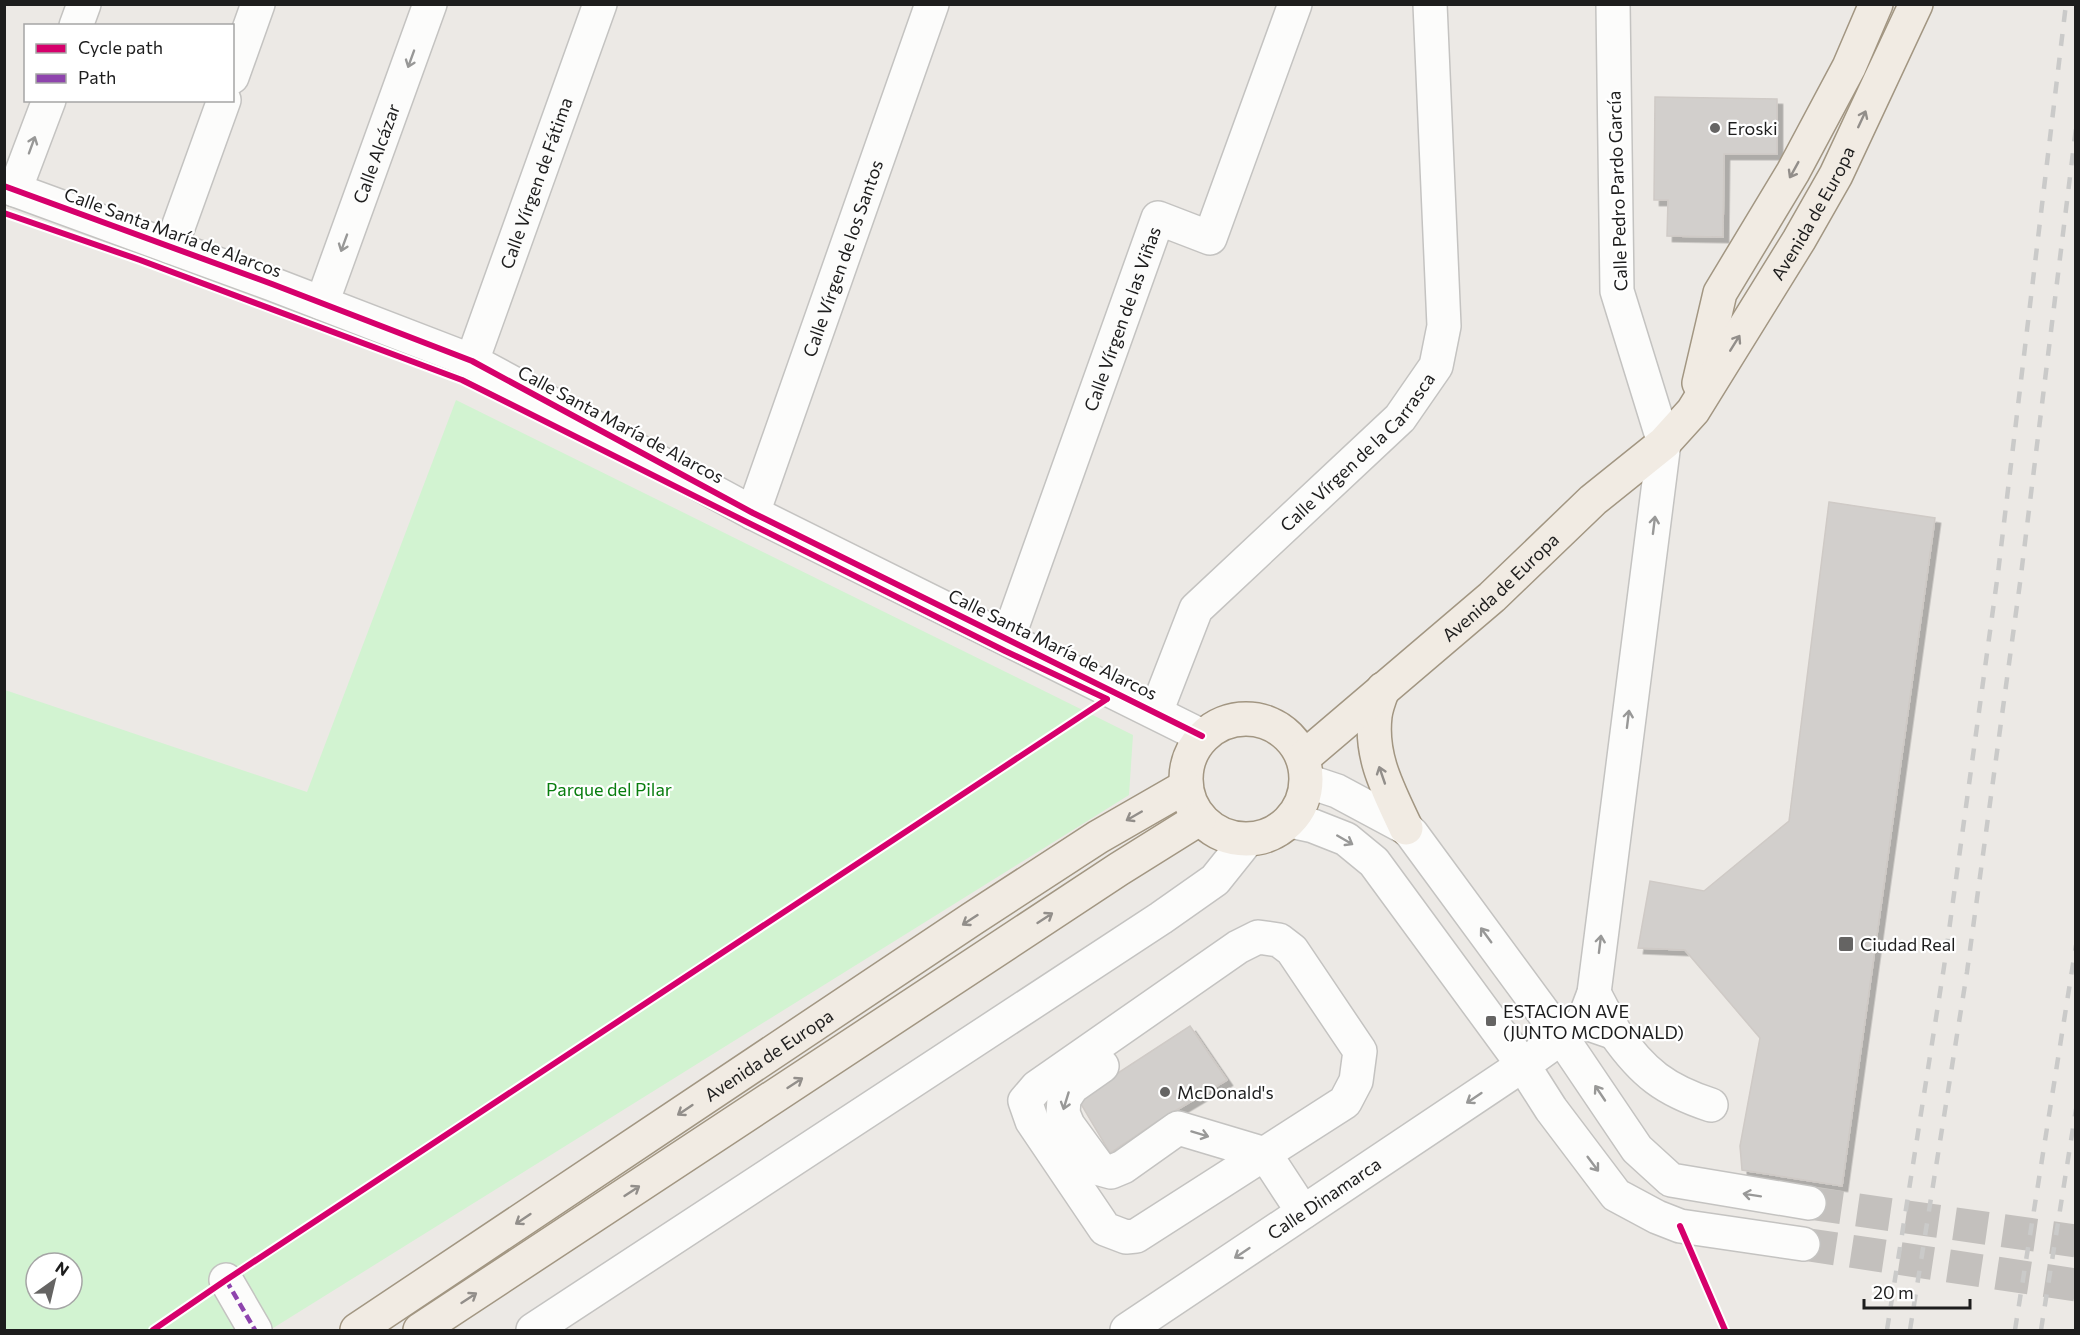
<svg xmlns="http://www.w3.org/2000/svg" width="2080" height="1335" viewBox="0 0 2080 1335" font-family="Commissioner,sans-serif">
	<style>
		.park { fill: #d2f3d1; fill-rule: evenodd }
		.building { fill: #d2cfcc; stroke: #cfcac6; stroke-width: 1.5; filter: url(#shadow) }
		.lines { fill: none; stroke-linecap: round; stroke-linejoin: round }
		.minor-tunnel { stroke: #c3c0bd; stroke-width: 33; stroke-dasharray: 33 16; stroke-linecap: butt }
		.minor-casing { stroke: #c4c3c1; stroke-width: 36 }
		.major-casing { stroke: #a29682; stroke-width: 36 }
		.minor { stroke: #fcfcfb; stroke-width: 33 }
		.major { stroke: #f1ebe3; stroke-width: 33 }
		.rail { stroke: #cacac9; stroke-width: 4.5; stroke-dasharray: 12 12; stroke-linecap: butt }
		.quiet { stroke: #8e44ad; stroke-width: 4.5; stroke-dasharray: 9 4.5; stroke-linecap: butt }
		.cycleway-casing { stroke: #fff; stroke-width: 10 }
		.cycleway { stroke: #d6006c; stroke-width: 6 }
		.oneway { stroke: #989897 }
		.oneway2 { stroke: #928e8a }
		.poi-dot { fill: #656463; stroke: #fff; stroke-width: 2 }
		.labels { text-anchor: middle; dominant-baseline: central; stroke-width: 4.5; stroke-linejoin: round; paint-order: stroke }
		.poi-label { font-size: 18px; fill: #1d1d1d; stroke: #fff; text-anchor: start }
		.street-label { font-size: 18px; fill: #1d1d1d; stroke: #fff }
		.park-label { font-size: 18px; fill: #087d0e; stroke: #fff }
	</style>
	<defs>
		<filter id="shadow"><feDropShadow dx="5.5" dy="5.5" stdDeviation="0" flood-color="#0004"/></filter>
	</defs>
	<rect width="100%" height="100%" fill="#ece9e5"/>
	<path class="park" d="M456,400L1133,735L1129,795L270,1330H5V690L307,792ZM36,1263H72V1299H36Z"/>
	<path class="building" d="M1655,97L1777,99V154H1724L1723,237L1667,236L1668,200H1654Z
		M1829,502L1935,518L1842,1186L1742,1170L1740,1146L1760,1038L1685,950L1638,948L1650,881L1704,891L1789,821Z
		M1190,1026L1227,1080L1158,1121L1110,1153L1078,1099Z"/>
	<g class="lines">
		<path class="minor-tunnel" d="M1809,1203L2076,1241
			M1803,1244L2076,1285"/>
		<g class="minor-casing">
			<g id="minor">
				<path d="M76,26L84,4"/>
				<path d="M232,77L258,4"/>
				<path d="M4,186L272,284L472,361L753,513L1202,736"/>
				<path d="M15,190L49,100"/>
				<path d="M171,247L224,100"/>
				<path id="s1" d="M322,303L430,4"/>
				<path id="s2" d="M472,361L600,4"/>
				<path id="s3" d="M753,513L932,4"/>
				<path id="s4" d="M1008,638L1158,218L1210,238L1295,4"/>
				<path id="s5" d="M1156,712L1196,609L1400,418L1436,366L1444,326L1430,4"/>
				<path d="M1307,781L1337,791L1406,828L1412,834L1562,1038L1637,1149L1671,1180L1809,1203"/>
				<path d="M1290,821L1313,826L1346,839L1374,862L1523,1065L1551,1109L1616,1195L1657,1217L1680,1226L1803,1244"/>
				<path d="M1258,937L1279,940L1292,950L1360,1051L1356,1081L1345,1102L1136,1236L1126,1237L1105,1229L1032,1121L1025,1101L1037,1087L1238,947Z"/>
				<path d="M1583,1022L1594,993L1664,443L1617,291L1613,4"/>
				<path d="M1615,1033C1643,1073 1665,1090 1711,1105"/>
				<path d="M1102,1066L1072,1087L1064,1099L1063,1113L1068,1125L1100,1169L1111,1172L1123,1167L1178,1128L1265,1154L1303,1212"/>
				<path d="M226,1280L255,1330"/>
				<path d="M533,1330L1161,918L1215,880L1247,840"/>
				<path id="s6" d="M1127,1330L1523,1065L1583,1022L1615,1033L1594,993"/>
			</g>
		</g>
		<g class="major-casing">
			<g id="major">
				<path d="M1699,383L1720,293L1793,172L1849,67L1876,4"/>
				<path d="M1383,689C1380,697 1376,707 1375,716C1370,758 1389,791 1406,828"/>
				<circle cx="1246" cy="779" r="60"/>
				<path id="s7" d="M1303,758L1492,597L1593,500L1664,443L1693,411L1799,240L1836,175L1916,4"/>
				<path id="s8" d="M357,1330L972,919L1098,837L1185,787"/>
				<path d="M420,1330L1119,869L1199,819"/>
			</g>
		</g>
		<use href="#minor" class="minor"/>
		<use href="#major" class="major"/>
		<path class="rail" d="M1887,1330L1944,967L1998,573L2066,4
			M1910,1330L1967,972L2020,583L2076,128
			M2015,1330L2076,945
			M2041,1330L2076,1109"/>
		<path class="quiet" d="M226,1280L255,1330"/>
		<g class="cycleway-casing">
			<path id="cycleway" d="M4,186L272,284L472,361L753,513L1202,736
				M4,213L140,260L462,380L1005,651L1107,699
				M1680,1226L1725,1330
				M153,1330L226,1280L1107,699"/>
		</g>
		<use href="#cycleway" class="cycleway"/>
	</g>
	<defs><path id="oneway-shaft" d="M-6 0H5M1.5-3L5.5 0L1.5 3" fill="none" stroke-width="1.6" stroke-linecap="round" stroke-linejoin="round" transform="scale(1.5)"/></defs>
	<g class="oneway">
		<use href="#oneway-shaft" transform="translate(411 59) rotate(110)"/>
		<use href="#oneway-shaft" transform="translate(32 145) rotate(-70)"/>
		<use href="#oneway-shaft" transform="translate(344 243) rotate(110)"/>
		<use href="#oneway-shaft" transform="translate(1654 525) rotate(-83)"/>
		<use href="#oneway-shaft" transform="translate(1628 719) rotate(-83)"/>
		<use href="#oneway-shaft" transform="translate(1345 840) rotate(30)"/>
		<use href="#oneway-shaft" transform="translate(1486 935) rotate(-126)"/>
		<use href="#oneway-shaft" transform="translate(1600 944) rotate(-83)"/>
		<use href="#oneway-shaft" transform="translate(1600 1093) rotate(-124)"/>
		<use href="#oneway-shaft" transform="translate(1474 1098) rotate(146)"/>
		<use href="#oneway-shaft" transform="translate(1066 1101) rotate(107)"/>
		<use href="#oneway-shaft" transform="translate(1200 1134) rotate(17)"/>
		<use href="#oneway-shaft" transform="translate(1593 1164) rotate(53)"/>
		<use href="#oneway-shaft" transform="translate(1752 1195) rotate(-171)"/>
		<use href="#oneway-shaft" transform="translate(1242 1253) rotate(146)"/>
	</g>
	<g class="oneway2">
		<use href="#oneway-shaft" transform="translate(1862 119) rotate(-65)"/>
		<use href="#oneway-shaft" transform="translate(1794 170) rotate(119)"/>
		<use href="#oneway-shaft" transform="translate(1735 343) rotate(-58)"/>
		<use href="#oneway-shaft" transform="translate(1382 775) rotate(-109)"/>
		<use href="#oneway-shaft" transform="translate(1134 816) rotate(150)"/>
		<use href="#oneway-shaft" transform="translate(1045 918) rotate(-33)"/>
		<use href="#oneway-shaft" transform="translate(970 920) rotate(147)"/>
		<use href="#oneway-shaft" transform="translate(795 1083) rotate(-33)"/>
		<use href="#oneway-shaft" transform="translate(685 1110) rotate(146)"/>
		<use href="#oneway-shaft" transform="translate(632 1191) rotate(-33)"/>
		<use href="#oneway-shaft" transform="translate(523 1219) rotate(146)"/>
		<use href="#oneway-shaft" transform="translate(469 1298) rotate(-33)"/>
	</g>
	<g class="poi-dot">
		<circle cx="1715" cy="128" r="6"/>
		<rect x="1838" y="936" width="16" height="16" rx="3"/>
		<rect x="1485" y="1015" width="12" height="12" rx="3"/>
		<circle cx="1165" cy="1092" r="6"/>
	</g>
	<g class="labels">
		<g class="poi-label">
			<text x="1727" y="128">Eroski</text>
			<text x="1860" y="944">Ciudad Real</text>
			<text x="1503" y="1011">ESTACION AVE<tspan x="1503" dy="21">(JUNTO MCDONALD)</tspan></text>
			<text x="1177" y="1092">McDonald's</text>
		</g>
		<g class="street-label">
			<text stroke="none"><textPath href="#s1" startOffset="159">Calle Alcázar</textPath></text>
			<text stroke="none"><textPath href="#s2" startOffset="189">Calle Vírgen de Fátima</textPath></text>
			<text transform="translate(1617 191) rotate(-92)">Calle Pedro Pardo García</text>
			<text stroke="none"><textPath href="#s7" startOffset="754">Avenida de Europa</textPath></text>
			<text transform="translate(173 232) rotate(20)">Calle Santa María de Alarcos</text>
			<text stroke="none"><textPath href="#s3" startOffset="270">Calle Vírgen de los Santos</textPath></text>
			<text stroke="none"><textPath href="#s4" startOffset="339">Calle Vírgen de las Viñas</textPath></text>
			<text transform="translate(621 424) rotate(28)">Calle Santa María de Alarcos</text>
			<text stroke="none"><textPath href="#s5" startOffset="336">Calle Vírgen de la Carrasca</textPath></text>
			<text stroke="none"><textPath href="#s7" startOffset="261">Avenida de Europa</textPath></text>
			<text transform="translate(1053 644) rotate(26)">Calle Santa María de Alarcos</text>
			<text stroke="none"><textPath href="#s8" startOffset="495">Avenida de Europa</textPath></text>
			<text stroke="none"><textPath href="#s6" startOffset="237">Calle Dinamarca</textPath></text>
		</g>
		<g class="park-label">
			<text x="609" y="789">Parque del Pilar</text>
		</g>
	</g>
	<rect width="2080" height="1335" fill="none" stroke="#1d1d1d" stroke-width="12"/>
	<rect x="24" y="24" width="210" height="78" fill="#ffffff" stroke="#a5a5a5" stroke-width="1.5"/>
	<rect x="36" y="44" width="30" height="9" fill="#d6006c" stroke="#a5a5a5" stroke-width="1.5"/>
	<text x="78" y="54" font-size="18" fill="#1d1d1d">Cycle path</text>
	<rect x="36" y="74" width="30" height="9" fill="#8e44ad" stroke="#a5a5a5" stroke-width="1.5"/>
	<text x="78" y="84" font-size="18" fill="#1d1d1d">Path</text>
	<g transform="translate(54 1281) rotate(34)"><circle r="28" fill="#ffffff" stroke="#a5a5a5" stroke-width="1.5"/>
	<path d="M0-4.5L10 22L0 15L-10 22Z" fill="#656463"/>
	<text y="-9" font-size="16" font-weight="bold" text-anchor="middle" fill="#1d1d1d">N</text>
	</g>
	<path d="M1864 1299v9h106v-9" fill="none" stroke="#1d1d1d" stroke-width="3"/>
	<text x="1873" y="1299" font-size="18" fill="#1d1d1d" stroke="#ffffff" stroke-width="4.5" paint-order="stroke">20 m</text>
</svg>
